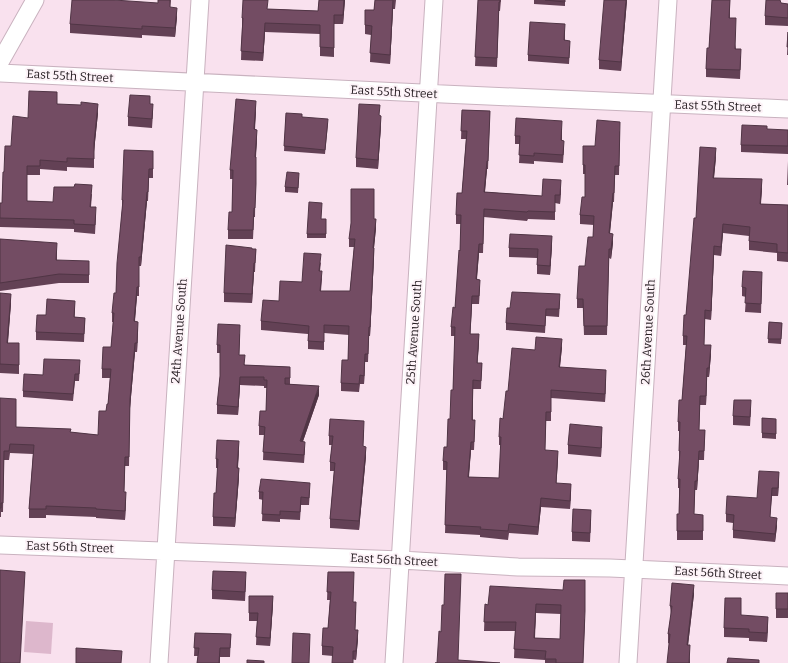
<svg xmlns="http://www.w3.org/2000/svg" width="788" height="663" viewBox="0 0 788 663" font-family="Bitter,serif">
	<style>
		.green { fill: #ddb7cc }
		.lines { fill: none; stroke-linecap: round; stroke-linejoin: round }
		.street-casing { stroke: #c9b2bf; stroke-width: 19 }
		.street { stroke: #fff; stroke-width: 17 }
		.wall { fill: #634155; fill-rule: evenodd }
		.shaded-wall { fill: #503545 }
		.building { fill: #734c63; stroke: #503545; fill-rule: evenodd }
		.labels { text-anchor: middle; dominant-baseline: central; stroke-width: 4; stroke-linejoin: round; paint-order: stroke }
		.street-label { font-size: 12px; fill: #2a2126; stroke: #fdf3f8 }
	</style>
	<rect width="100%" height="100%" fill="#f9e1ee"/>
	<path class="green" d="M26,621L53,623L51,654L24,652Z"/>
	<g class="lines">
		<g class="street-casing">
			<path id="street" d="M0,62L35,0
				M0,73L443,94L788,109
				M0,545L401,560L518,567L610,568L788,576
				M159,663L200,0
				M394,663L434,0
				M628,663L668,0"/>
		</g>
		<use href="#street" class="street"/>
	</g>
	<path class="wall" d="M171,0L170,7L177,17L175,37L142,35V38L70,33V24Z
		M319,0H345L343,24H334V57L320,56V34L265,32L263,61L241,60L242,27V18L268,9L318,11Z
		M375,0H396L395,9H393L390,64L370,62L371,35L365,34V25L374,10Z
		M478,0H501L500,11H499L497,67L475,66Z
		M534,0H565V6L534,4Z
		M627,0L621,71L599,69V60Z
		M712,0H730V18L736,49L741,57L740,79L706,77V69L709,48Z
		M781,3L788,4V26L765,25V16Z
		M565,30V40L570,47L569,64L528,61V55Z
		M788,32V55H787Z
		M57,104L98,113L94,151V168L67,167V171L40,169V175H27V201L53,202L92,194L91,207L96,216L95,234L74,232V229L0,227V203H2L4,172L11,146L28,118Z
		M150,104L153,113L152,128L128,126V117Z
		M256,110L255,130L257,139L256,157L255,217H254L253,239H228V230L232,212L233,179H230V170Z
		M462,110L490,111L488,169H487L485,192L542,196L561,189L560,204L555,203V220L528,219L527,221L484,217L483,253H479L477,279L480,288L479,304H472L470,334L479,342L477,363H482L481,389H473V420L475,428L474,450H471L469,477L499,478L501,445H499V437L503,419L508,391L535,350L562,347L560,367L606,379L605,402L551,398V421H546L545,450L558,459L556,483L571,492L570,509L541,507L538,535L509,533L508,540L480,537V535L445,533L447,470H443V461L447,447L453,390L455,336H451V327L455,308L460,251L461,224H456V215L462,193L466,139H461Z
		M286,113L302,117L328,123L325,154L284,151Z
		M381,125L378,169L356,167V158Z
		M562,129V140L564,149L563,163L534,161V164L519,163L520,144H515V136Z
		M788,130V154L741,152V145Z
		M620,131L619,175H615L614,202H613L610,233L613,243L611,259L609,258L607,335H584L583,308H577V299L593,237L594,225L580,224V215L585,197V174H583V146H595Z
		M153,151V178H149L148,201H147L141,266H139V296H137L135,321L138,331L137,352H135L130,408L129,466H125L124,492L126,501L125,520L96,518V517L46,515V518H29V509L33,454L10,453L9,460H4L3,512H1V517H0V398L16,427L98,435L106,411L108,404L110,378H102V369L111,347L113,322H112V313L116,293L122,209V200Z
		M716,157L714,178L762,188L761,204L788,205V262L777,261V253L749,250V236L723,233L721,256L714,255L711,320L705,319L704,345L711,354L709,377H707L706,405H700L699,430H705L704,460H699L697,490H695L694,514L703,515V540H677V531L679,514V488H678V479L680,460H679V431H678V422L682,400L686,345H683V336L686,315L696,218Z
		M788,161V185H787Z
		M299,177L298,193L285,192V187Z
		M322,219H326V238H307V234Z
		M374,219L376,228L374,248V257L370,336H369L368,362H365L364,384H360L359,392L341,391V383L348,360L349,335L324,333V350L308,349V334L261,330V321L279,301L302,282L321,262L320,271L322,279L321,291H350L354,247H349V239Z
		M0,239L57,251V260L89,269V283H59L0,291Z
		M552,245L550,275L537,274V258L509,257V248Z
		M252,249H256L255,272H254L252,303L224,302V293Z
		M762,281L761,313L745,312L746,297L742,296V287Z
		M0,293L11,303L8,343H19V374L0,373Z
		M560,302L559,317L546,316L545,333L506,330V323L510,308Z
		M75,310L74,317L85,318L84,342L36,340V332L46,315Z
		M769,322L782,323L781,344L768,343Z
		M240,334L239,355L245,365L290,367V384L319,395L303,441L305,450L304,463L263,460L264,435H259V426L266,411L267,388H264V386L240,385L238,415L217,414V405L220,377V353H217V345Z
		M80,366L79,381H75L73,401L23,397V391L43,375Z
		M751,409L750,426L733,425V416Z
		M762,418L776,419V439L762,438Z
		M364,430L363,446L366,456L359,530L330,528V519L334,471H330V462L332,445H329V436Z
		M602,436L601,457L568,454V445Z
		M239,450L238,468L239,477L235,527L213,526V517L216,493L218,468H216V459Z
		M779,480L778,496H772L770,517L777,526L775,542L733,538V523L726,522V514L757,498Z
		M310,490L309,505H301L300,520L280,519V522L262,521L263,500L259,499V492Z
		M591,519L590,542L572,541V532Z
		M328,572L353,602L356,610L355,630L358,639L356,660L333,656L322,655V646L328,628L330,600H327Z
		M246,581L245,601L212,599V590Z
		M563,590L585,620L583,663H545V660L514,658L515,631H484L485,604L488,605ZM536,613L561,614L560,639L535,638Z
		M776,593H788V618H776Z
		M694,594L688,645L690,654L668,643V634L671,615L670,606Z
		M273,604L270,646L256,645L257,621H249V613Z
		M741,615L768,626L767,642L749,641V638L724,637V628Z
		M195,633L231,634L230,657H220V663H197L198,656H194Z"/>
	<path class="shaded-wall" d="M344,0H345L343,24V15Z
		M393,0V9L390,64V55Z
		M626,0H627L621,71V62Z
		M177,8V17L175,37V28Z
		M265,23V32L263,61V53Z
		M256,101V110L254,139V129Z
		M98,104V113L94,152V143Z
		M381,116V125L378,169V160Z
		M257,130V139L255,166V157Z
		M716,148V157L713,187V178Z
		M487,161V169L484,201V192Z
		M762,179V188L760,213V204Z
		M561,180V189L560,204V195Z
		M147,192V201L141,266V257Z
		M613,193V202L609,242V233Z
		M376,219V228L373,257V248Z
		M723,224V233L721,256V247Z
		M613,234V243L611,259V249Z
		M552,236V245L550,275V266Z
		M479,244V253L476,288V279Z
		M714,246V255L711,320V311Z
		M374,248V257L370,336V327Z
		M254,263V272L252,303V294Z
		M137,287V296L134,330V321Z
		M11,294V303L7,352V343Z
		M472,296V304L470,342V334Z
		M75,301V310L74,326V317Z
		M138,322V331L137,352V343Z
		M479,334V342L477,372V363Z
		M562,339V347L559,375V367Z
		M135,343V352L130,408L129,466L130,399Z
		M711,345V354L709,377V368Z
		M365,354V362L364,384V376Z
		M707,368V377L706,405V396Z
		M606,370V379L605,402V394Z
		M240,377V385L238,415V407Z
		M319,386V395L300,450V441Z
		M602,427V436L601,457V448Z
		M239,441V450L237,477V468Z
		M471,442V450L468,485V477Z
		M366,447V456L359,530V521Z
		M558,451V459L556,491V483Z
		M699,451V460L697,490V481Z
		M239,468V477L235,527V518Z
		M779,472V480L778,496V488Z
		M571,484V492L570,509V501Z
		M126,492V501L125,520V511Z
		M541,498V507L538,535V527Z
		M777,518V526L775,542V534Z
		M694,585V594L687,654V645Z
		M273,596V604L270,646V638Z
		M536,604V613L534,647V638Z
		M768,617V626L767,642V633Z
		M358,630V639L356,660V651Z
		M690,645V663H689Z"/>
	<path class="building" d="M72,0H114L158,3V0H170V7L177,8L175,28L142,26V29L70,24Z
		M243,0H268L267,9L318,11L319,0H344L343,15H334V48L320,47V25L265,23L263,53L241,51L243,18H242Z
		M375,0H393L390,55L370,53L372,26L365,25V10H374Z
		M478,0H500V2H499L497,58L475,57Z
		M545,0H565V2Z
		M604,0H626L621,62L599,60Z
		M712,0H730L729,18H736L735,49H741L740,70L706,69L707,48H709Z
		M766,0H780L781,3L788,4V18L765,16Z
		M530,22L565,24L564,40L570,41L569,58L528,55Z
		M788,32V47H787Z
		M29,91L57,92V104L81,105V102L98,104L94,143V159L67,158V162L40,160V166H27V201L53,202L54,187H74L75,184L92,185L90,207H96L95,225L74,224V220L0,218V203H2L3,172H4L5,146H11L13,116L28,118Z
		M130,95L150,96V104H153L152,119L128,117Z
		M236,99L256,101L254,129L257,130L255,157H256V184L255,208H254L253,230H228L229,212H232L233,170H230Z
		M359,104L380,105L379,115L381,116L378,160L356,158Z
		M462,110L490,111L488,161H487L484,192L542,196L543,179L561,180L560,195H555V212L528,211L527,212L484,209L483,244H479L476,279L480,280L479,296H472L470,334H479L477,363H482L481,381L473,380L472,420H475L474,442H471L468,477L499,478L501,437H499L500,418L503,419L506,391H508L512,348L535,350L536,337L562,339L559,367L606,370L605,394L551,390V412H546L545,450L558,451L556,483L571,484L570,501L541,498L538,527L509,524L508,531L480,529L481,527L445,525L447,462L443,461L444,447H447L448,419H450L451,390H453L455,327H451L453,307L455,308L459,250L460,251L461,215H456L457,193H462L467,131H461Z
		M286,113L302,114V117L328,119L325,150L284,146Z
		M516,118L562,121L561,140L564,141L563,155L534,153V156L519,155L520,136H515Z
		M597,120L620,122L619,166H615L614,193H613L609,233L613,234L611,249H609L607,326H584L583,299H577L579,266H585L588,237H593L594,216L580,215L582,197H585V165H583V146H595Z
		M742,125L767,126V129L788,130V146L741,145Z
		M700,147L716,148L713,178L762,179L760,204L788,205V253L777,252V244L749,241L750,227L723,224L721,247L714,246L711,311L705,310L704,345H711L709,368H707L706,396H700L699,430H705L704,451H699L697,481H695L694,514L703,515V531H677V514H679L680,479H678L680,451H679L680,422H678L679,400H682L687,336H683L684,315H686L694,218H696Z
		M124,150L153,151V169H149L148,192H147L141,257H139V287H137L134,321L138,322L137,343H135L130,399L129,457H125L124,492H126L125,511L96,509V508L46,506V509H29L34,445L10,444L9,451H4L3,503H1V508H0V398L16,399V427L71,429L70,432L98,435L99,411H106L107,404H108L111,369H102L103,347H111L114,313H112L114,293H116L117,263L123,200H122Z
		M287,172L299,173L298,188L285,187Z
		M351,189H374V219H376L373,248H374L370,327H369L368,354H365L364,376L360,375L359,384L341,383L342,360H348L349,326L324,325V342L308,341L309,326L261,321L263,300L279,301L280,281L302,282L304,253L321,254L319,271H322L320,291H350L355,239H349L351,223Z
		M309,202L322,203L321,219H326V234H307Z
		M510,234L552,236L550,266L537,265L538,249L509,248Z
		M0,239L57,243L56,260L89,261V275L59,274L0,283Z
		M226,245L252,248V249H256L255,263H254L252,294L224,293Z
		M743,271L762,272L761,304L745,303L746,288L742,287Z
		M512,292L560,294L559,309H546L545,326L506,323L507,308H510Z
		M0,293L11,294L7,343H19V365L0,364Z
		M47,299L75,301L74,317L85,318L84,334L36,332L37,315H46Z
		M769,322L782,323L781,339H768Z
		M218,324L240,325L239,355H245L244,365L290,367V378H285V384L319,386L300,441L305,442L304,455L263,452L265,427L259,426L260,411H266L267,380H264V377H240L238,407L217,405L220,376V345H217Z
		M44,359L80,360L79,374H75L73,394L23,391L24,374L43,375Z
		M734,400H751L750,417L733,416Z
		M762,418L776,419V434L762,433Z
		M330,419L364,421L363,446L366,447L359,521L330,519L335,463L330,462L333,436H329Z
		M570,424L602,427L601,448L568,445Z
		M217,440L239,441L237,468H239L235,518L213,517L214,493H216L218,459H216Z
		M759,471L779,472L778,488H772L770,517L777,518L775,534L733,530L734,515L726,514L727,496L757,498Z
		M261,479L310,483L309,498L301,497L300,512L280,511V515L262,514L263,492H259Z
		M573,509L591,510L590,533L572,532Z
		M0,570L25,572L20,663H0Z
		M213,571L246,572L245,592L212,590Z
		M328,572H354L353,602H356L355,630H358L356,651H353V663H332L333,647L322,646L323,628H328L331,592H327Z
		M445,574H461L458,660L500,663H435H437L439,631L441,632L442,605H444Z
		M564,580H585V611L583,663H556V659H545L546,651L514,649L516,622H484L485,604L488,605L490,586L563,590ZM536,604L561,605L560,639L534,638Z
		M672,583L694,585L687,645H690L689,663H667L670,634H668L672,606H670Z
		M776,593H788V609H776Z
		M249,596H273L270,638L256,637L258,613H249Z
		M725,598H741V615L768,617L767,633L749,632V629L724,628Z
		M195,633L231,634L230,648H220L219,663H197L199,648H194Z
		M293,633L310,634L309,663H292Z
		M76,648L122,651L121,663H76Z
		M728,658L759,660V663H727Z
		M247,660L264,661V663H247Z"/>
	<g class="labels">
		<g class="street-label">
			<text transform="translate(70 76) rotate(3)">East 55th Street</text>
			<text transform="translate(394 92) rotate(3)">East 55th Street</text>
			<text transform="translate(718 106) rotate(2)">East 55th Street</text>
			<text transform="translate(179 331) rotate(-86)">24th Avenue South</text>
			<text transform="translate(414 332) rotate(-86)">25th Avenue South</text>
			<text transform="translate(648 332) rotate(-87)">26th Avenue South</text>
			<text transform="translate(70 547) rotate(2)">East 56th Street</text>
			<text transform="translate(394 560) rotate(3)">East 56th Street</text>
			<text transform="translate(718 573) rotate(3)">East 56th Street</text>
		</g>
	</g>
</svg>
